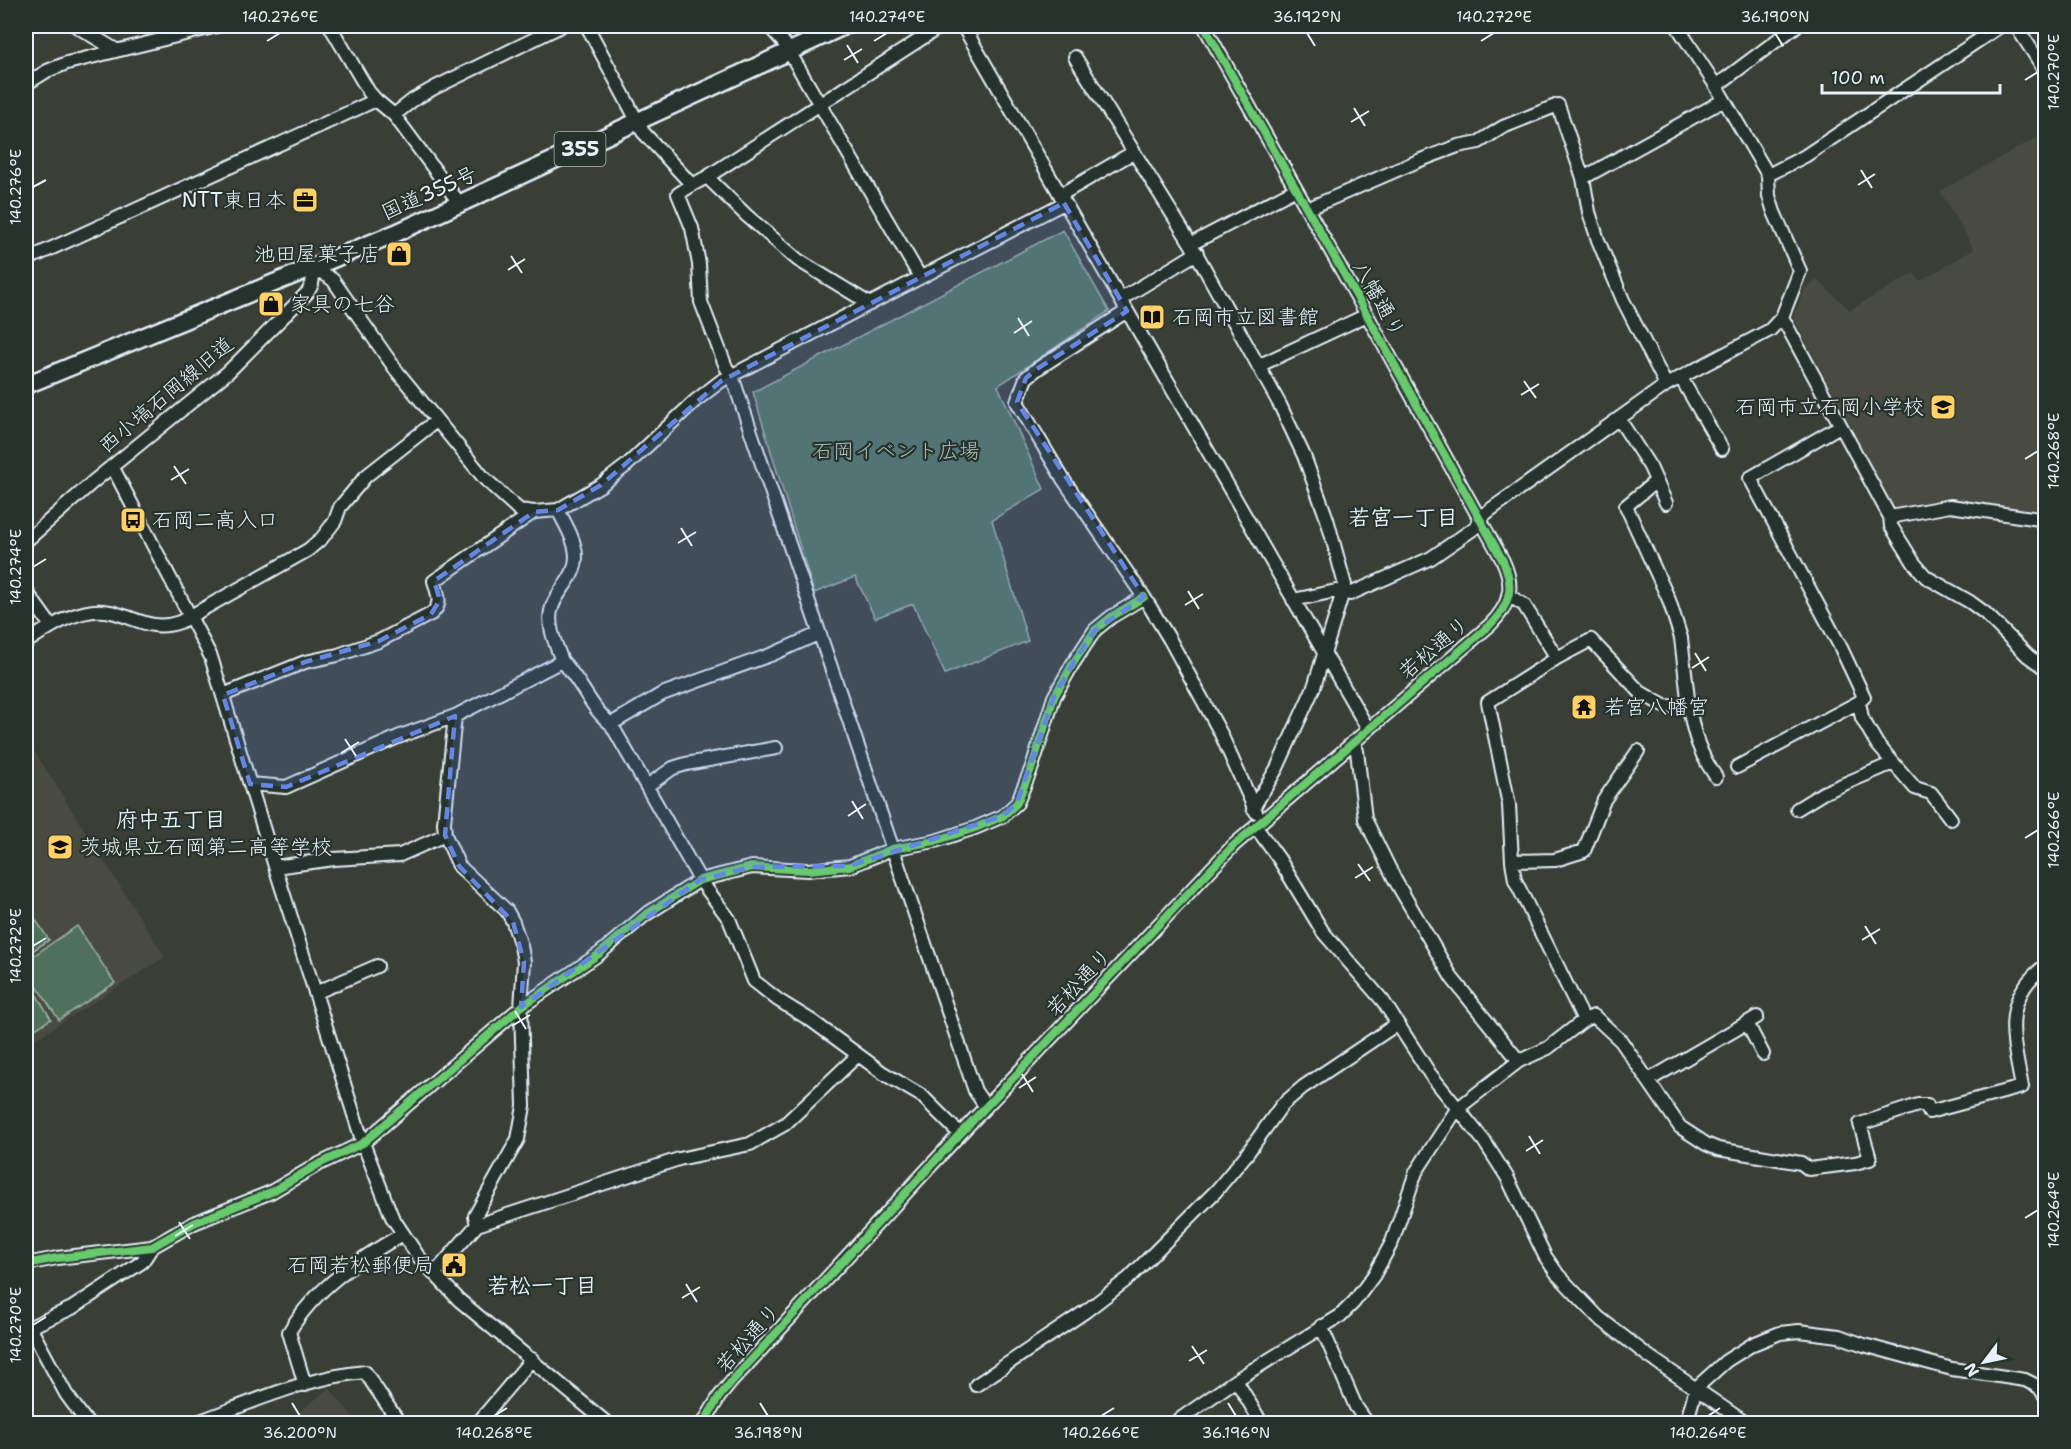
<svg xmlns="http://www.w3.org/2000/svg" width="2071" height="1449" viewBox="0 0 2071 1449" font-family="'Shantell Sans','Klee One',sans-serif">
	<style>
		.built { fill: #494b42 }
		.green { fill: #4f705a; stroke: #9cb0a9; stroke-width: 1.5 }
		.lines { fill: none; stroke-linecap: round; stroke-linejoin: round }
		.minor-casing { stroke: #e8f1f8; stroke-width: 16 }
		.highway-casing { stroke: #e8f1f8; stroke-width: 21 }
		.minor { stroke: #26332d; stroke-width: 12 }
		.highway { stroke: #26332d; stroke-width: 16 }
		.cycleway-casing { stroke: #26332d; stroke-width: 11 }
		.cycleway { stroke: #67ca6e; stroke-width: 8 }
		.marked { fill: #6487e3; fill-opacity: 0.2; stroke: #6487e3; stroke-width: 4.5; stroke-dasharray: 12 8; stroke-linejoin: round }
		.ticks { fill: none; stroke: #e8f1f8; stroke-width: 2 }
		.labels { text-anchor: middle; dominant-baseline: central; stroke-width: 4.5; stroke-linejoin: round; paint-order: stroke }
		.shield { fill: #26332d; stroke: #aeb8bb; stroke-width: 1.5 }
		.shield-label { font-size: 20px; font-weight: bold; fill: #e8f1f8 }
		.street-label { font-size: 21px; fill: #e8f1f8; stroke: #26332d }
		.poi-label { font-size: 21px; fill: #e8f1f8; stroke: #26332d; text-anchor: start }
		.park-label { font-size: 21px; fill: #abbdb9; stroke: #26332d }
		.neighbourhood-label { font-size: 22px; font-weight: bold; fill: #e8f1f8; stroke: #26332d }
		.neatline { fill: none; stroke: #e8f1f8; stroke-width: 2 }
		.ticks-label { font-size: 15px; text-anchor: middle; fill: #e8f1f8 }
	</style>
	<rect width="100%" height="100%" fill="#393f37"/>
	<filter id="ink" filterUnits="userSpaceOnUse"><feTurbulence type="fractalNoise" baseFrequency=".0167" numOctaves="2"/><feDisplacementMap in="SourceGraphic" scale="12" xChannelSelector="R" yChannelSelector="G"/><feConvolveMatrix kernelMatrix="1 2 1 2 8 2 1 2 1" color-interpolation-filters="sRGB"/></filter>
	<g filter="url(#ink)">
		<path class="built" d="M2045,133V513L1948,497L1895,509L1793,317L1804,290L1817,280L1850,310L1914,273L1920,281L1974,249L1940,191Z
			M26,738L165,957L26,1045Z
			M329,1388L358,1423H286Z"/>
		<path class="green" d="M1063,230L1109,311L998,386L1044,489L992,520L1028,641L945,674L913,604L875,618L855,577L814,593L753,392Z
			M26,905L49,940L26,955Z
			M77,926L115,983L59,1020L26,970V961Z
			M26,977L51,1019L26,1035Z"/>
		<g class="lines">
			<g class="minor-casing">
				<path id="minor" d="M76,26L116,50
					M330,26L369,92L376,100L394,115L460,204
					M587,26L643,132L692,185L678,194L692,228L699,264L701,302L726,367L732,376L975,1091L986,1107
					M769,26L784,43L920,277
					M963,26L1368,729
					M2016,26L2046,72
					M1075,57L1191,244L1280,405L1304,456L1327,519L1345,585L1314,687L1277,768L1253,808
					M26,84L47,71L67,63L217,26
					M1716,86L1796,26
					M394,115L413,100L434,88L561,26
					M1768,175L1805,156L2000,26
					M707,177L746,215L798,260L870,304
					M1583,178L1724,100
					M692,185L707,177L941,26
					M1060,195L1134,152
					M1307,209L1418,161L1458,146L1479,142L1503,127L1558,105L1583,178L1589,212L1598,240L1623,300L1666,385
					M1191,244L1296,189
					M26,260L376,100
					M1121,299L1197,253
					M1127,311L1037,369L1026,378L1017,402L1063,479L1144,597L1170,640L1220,732L1256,812
					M1782,317L1890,517L1891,526L1914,563L1926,577L1970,602L1985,613L2028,656L2046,669
					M1258,366L1367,315
					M1681,378L1722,449
					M1619,419L1650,467L1666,503
					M1840,426L1750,478L1841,648L1864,697L1859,702L1862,718L1877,744L1915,788L1931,793L1951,819
					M112,466L211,657L277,873L363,1143L392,1217L418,1256L459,1300L608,1424
					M1656,481L1626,506L1669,600L1681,638L1689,707
					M1890,517L1950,506L2046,520
					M26,541L94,481L228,372L308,292L312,284L314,267L333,280L396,370L484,478L519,510L534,512
					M26,591L51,626
					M1508,595L1524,605L1557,658
					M1293,600L1336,591L1350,594L1431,558L1476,527L1479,519L1490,510L1666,385L1770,330L1782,317L1800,271L1774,212L1769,196L1768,175L1716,86L1677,26
					M28,641C51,626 82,605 111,612C137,618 151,632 180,622L308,550L322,538L335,521L340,507L366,476L436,421
					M562,661C581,680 590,708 611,724L700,880L729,919L754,981L778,1000L812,1021L883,1073L922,1096L960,1134
					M223,695L305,662L338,655L379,641L431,614C443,604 438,595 434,581L534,512L558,510L601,485L627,465L695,401L721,381L1064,203
					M611,724L662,694L773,654L818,634
					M1353,742L1357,751L1365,819L1395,880L1452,978L1519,1061
					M1737,767L1859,702
					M250,784L286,787L398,737L455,716
					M647,786L673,768L686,764L776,748
					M1797,809L1823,793L1893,763
					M1255,826L1279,859L1323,932L1383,1001L1430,1074L1484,1141L1507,1177L1545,1256L1558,1275L1598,1317L1647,1355L1747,1424
					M1512,861L1555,860L1584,851L1604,800L1638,751
					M275,867L334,859L400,855L445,835
					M315,993L377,966
					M1584,1020L1515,880L1512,861L1509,805L1488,702L1557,658L1591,640L1640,692L1664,706L1689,707C1694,735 1699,753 1716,777
					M1747,1023L1763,1054
					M1649,1080L1757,1017
					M477,1225L679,1159L750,1144L785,1124L858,1055
					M26,1264L57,1258L152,1247L194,1223L271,1192L317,1165L363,1143L521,1007L599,954L645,915L700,880L752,867L808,870L850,866L892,849L935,841L975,828L1003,816L1017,803L1032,767L1054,697L1072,665L1095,630L1111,617L1144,597
					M434,1274L477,1225L475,1216L518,1139L524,1106L521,1007L524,962L521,946L513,922L507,911L459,866L445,835L444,823L455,716L562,661C556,645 546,624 552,607C558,589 576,578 576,557C576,541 565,524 558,510
					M1321,1326L1356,1407L1368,1424
					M30,1327L66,1394L88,1424
					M26,1329L72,1308L142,1262L152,1247
					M1236,1380L1262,1424
					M305,1385L289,1332C315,1288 359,1259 403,1234
					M976,1385L1086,1311L1129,1278L1216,1191L1246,1155L1282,1105L1303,1087L1397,1024
					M192,1424C248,1404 306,1377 365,1372L400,1424
					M477,1424L532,1359
					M703,1424L719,1397L732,1381L960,1134L1234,845L1490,625C1510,605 1515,587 1503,561L1367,315L1204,26
					M1173,1424L1236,1380L1340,1316L1354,1302L1374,1275L1392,1242L1416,1172L1457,1109L1519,1061L1548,1048L1584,1020L1594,1016L1621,1041L1680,1127L1706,1144L1718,1149L1801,1163L1809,1169L1855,1163L1870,1159L1860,1124L1918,1105H1927L1929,1112L2022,1087C2013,1039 2000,999 2046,965
					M1686,1424L1696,1388L1726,1361L1753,1344L1780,1333L1799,1331L1839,1336L1864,1345L1952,1369L2025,1380L2039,1387L2046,1397"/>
			</g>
			<g class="highway-casing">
				<path id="highway" d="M26,385L396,233L844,26"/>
			</g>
			<use href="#minor" class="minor"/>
			<use href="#highway" class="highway"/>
			<g class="cycleway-casing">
				<path id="cycleway" d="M26,1264L57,1258L152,1247L194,1223L271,1192L317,1165L363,1143L521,1007L599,954L645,915L700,880L752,867L808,870L850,866L892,849L935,841L975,828L1003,816L1017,803L1032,767L1054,697L1072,665L1095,630L1111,617L1144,597
					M703,1424L719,1397L732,1381L960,1134L1234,845L1490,625C1510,605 1515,587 1503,561L1367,315L1204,26"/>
			</g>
			<use href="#cycleway" class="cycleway"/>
		</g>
	</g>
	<path class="marked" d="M1064,203L1127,311L1037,369L1026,378L1017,402L1144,597L1095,630L1072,665L1054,697L1017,803L1003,816L850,866L752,867L700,880L521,1007L524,962L513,922L459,866L445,835L455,716L286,787L250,784L223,695L305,662L379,641L431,614L440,600L434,581L534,512L558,510L601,485L721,381Z"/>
	<path class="ticks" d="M1307,33L1315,46M1775,33L1783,46M267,41L280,33M874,41L887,33M1481,41L1494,33M847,45L858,63M844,60L862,49M2025,80L2038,72M1354,108L1365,126M1351,122L1369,111M1861,170L1872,188M1858,185L1875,174M33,187L46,180M511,256L522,273M508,270L525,259M1018,318L1029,336M1014,333L1032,321M1524,381L1536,398M1521,395L1539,384M2025,459L2038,451M174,466L186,484M171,480L189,469M681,528L692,546M678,543L696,532M33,567L46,559M1188,591L1199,609M1185,605L1203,594M1695,653L1706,671M1692,668L1709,657M345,739L356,756M341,753L359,742M852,801L863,819M848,816L866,804M2025,838L2038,830M1358,864L1370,881M1355,878L1373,867M1865,926L1876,944M1862,940L1880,929M33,946L46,938M515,1011L526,1029M512,1026L530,1015M1022,1074L1033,1092M1019,1088L1036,1077M1529,1136L1540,1154M1526,1151L1543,1140M2025,1218L2038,1210M179,1222L190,1239M175,1236L193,1225M686,1284L697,1302M682,1298L700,1287M33,1325L46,1317M1192,1346L1204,1364M1189,1361L1207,1350M292,1403L300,1416M760,1403L768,1416M1228,1403L1236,1416M494,1416L507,1408M1101,1416L1114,1408M1708,1416L1720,1408"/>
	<defs>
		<g id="office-square" transform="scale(1.35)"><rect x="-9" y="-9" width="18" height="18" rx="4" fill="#ffd166" stroke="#26332d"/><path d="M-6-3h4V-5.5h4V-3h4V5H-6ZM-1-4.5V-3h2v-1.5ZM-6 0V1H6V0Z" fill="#111"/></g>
		<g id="shop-square" transform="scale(1.35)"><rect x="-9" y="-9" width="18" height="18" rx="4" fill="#ffd166" stroke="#26332d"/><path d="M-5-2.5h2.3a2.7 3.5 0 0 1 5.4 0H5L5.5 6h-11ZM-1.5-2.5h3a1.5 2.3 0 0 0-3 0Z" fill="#111"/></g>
		<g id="library-square" transform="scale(1.35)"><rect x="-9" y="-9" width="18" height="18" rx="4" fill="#ffd166" stroke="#26332d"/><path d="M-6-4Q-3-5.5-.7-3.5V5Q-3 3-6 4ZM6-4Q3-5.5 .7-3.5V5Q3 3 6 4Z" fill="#111"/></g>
		<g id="school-square" transform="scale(1.35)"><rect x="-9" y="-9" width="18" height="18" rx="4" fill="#ffd166" stroke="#26332d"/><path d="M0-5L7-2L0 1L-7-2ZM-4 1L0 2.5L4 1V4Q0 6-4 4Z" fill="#111"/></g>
		<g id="bus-square" transform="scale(1.35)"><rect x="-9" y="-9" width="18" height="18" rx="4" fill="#ffd166" stroke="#26332d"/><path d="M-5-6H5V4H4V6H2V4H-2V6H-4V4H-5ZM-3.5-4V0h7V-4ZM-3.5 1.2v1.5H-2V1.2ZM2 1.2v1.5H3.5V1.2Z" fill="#111"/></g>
		<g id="temple-square" transform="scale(1.35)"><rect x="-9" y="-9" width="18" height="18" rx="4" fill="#ffd166" stroke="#26332d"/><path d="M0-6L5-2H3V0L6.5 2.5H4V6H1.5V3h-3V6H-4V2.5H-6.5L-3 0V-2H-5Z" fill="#111"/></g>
		<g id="civic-square" transform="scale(1.35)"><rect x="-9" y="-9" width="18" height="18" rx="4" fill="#ffd166" stroke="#26332d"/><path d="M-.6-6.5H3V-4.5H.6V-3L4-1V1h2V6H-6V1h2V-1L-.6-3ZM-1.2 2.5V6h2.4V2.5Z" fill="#111"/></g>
	</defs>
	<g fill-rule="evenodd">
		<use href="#office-square" x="305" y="200"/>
		<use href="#shop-square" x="399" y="254"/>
		<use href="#shop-square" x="271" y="304"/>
		<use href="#library-square" x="1152" y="317"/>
		<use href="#school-square" x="1943" y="407"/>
		<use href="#bus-square" x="133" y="520"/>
		<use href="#temple-square" x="1584" y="707"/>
		<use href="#school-square" x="60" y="847"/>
		<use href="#civic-square" x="454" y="1265"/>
	</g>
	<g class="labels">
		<rect class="shield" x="554.5" y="132" width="51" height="34" rx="4.5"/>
		<g class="shield-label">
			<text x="580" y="149">355</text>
		</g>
		<g class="street-label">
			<text transform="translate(429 193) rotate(-24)">国道355号</text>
			<text transform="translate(1379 299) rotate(61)">八幡通り</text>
			<text transform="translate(166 395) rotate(-40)">西小塙石岡線旧道</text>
			<text transform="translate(1434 648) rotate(-40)">若松通り</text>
			<text transform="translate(1079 982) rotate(-47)">若松通り</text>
			<text transform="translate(748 1338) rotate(-48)">若松通り</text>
		</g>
		<g class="poi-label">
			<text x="286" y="200" text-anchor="end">NTT東日本</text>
			<text x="380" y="254" text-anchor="end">池田屋菓子店</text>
			<text x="290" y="304">家具の七谷</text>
			<text x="1172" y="317">石岡市立図書館</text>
			<text x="1924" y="407" text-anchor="end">石岡市立石岡小学校</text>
			<text x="152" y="520">石岡二高入口</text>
			<text x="1604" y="707">若宮八幡宮</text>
			<text x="80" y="847">茨城県立石岡第二高等学校</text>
			<text x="434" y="1265" text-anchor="end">石岡若松郵便局</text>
		</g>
		<g class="park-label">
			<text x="896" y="451">石岡イベント広場</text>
		</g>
		<g class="neighbourhood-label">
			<text x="1403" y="517">若宮一丁目</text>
			<text x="171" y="819">府中五丁目</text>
			<text x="542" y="1285">若松一丁目</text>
		</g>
	</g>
	<rect width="2071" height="1449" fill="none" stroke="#26332d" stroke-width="66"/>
	<g transform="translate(1984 1362) rotate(238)" stroke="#26332d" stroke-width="4.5" paint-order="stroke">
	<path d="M0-4.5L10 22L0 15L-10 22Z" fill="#e8f1f8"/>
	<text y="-9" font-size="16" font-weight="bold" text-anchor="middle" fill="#e8f1f8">N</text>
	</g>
	<path d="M1822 84v9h178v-9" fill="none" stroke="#e8f1f8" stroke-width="3"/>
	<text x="1831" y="84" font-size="18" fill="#e8f1f8" stroke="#26332d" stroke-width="4.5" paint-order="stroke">100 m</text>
	<rect x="33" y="33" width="2005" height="1383" class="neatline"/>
	<g class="ticks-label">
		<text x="280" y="22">140.276°E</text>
		<text x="887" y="22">140.274°E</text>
		<text x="1307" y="22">36.192°N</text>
		<text x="1494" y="22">140.272°E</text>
		<text x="1775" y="22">36.190°N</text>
		<text transform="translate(2054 72) rotate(-90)" y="5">140.270°E</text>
		<text transform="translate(16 187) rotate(-90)" y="5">140.276°E</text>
		<text transform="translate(2054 451) rotate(-90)" y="5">140.268°E</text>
		<text transform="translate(16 567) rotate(-90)" y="5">140.274°E</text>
		<text transform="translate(2054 830) rotate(-90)" y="5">140.266°E</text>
		<text transform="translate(16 946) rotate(-90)" y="5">140.272°E</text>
		<text transform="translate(2054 1210) rotate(-90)" y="5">140.264°E</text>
		<text transform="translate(16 1325) rotate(-90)" y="5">140.270°E</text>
		<text x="300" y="1438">36.200°N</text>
		<text x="494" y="1438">140.268°E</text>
		<text x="768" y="1438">36.198°N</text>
		<text x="1101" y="1438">140.266°E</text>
		<text x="1236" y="1438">36.196°N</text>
		<text x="1708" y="1438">140.264°E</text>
	</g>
</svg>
